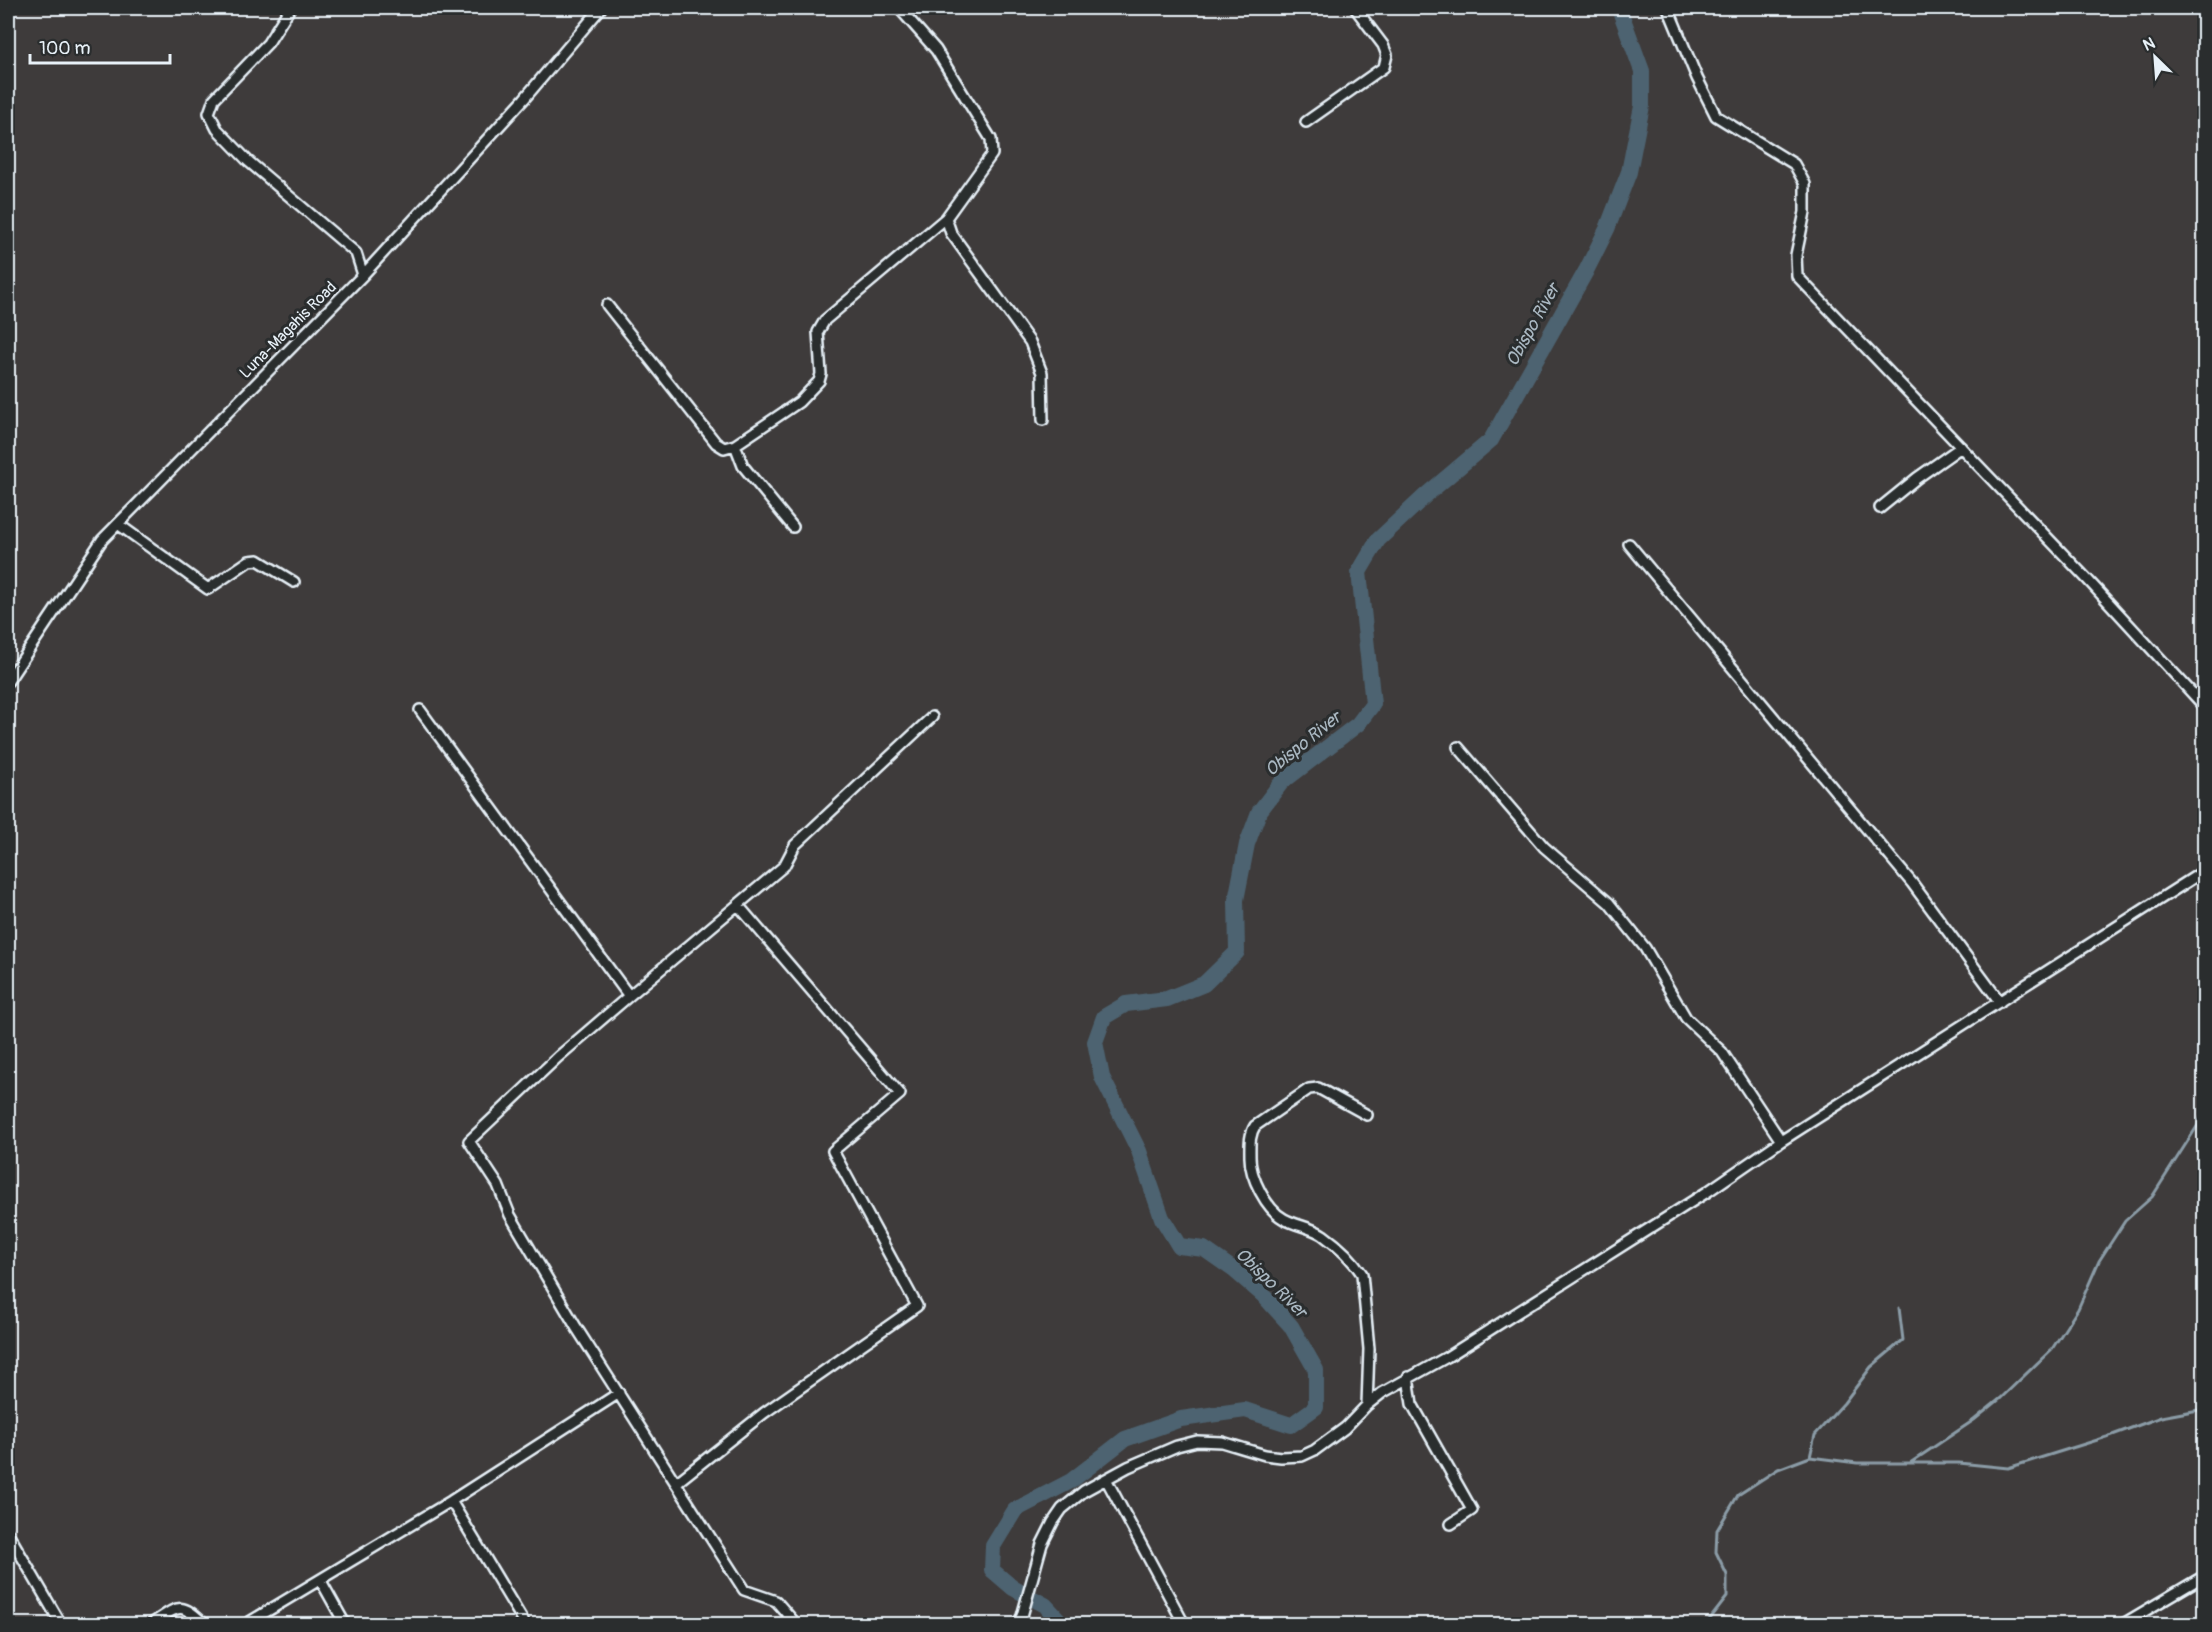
<svg xmlns="http://www.w3.org/2000/svg" width="2212" height="1632" viewBox="0 0 2212 1632" font-family="Pangolin,sans-serif">
	<style>
		.lines { fill: none; stroke-linecap: round; stroke-linejoin: round }
		.stream { stroke: #8b9ca7; stroke-width: 3 }
		.river { stroke: #4d6371; stroke-width: 16 }
		.minor-casing { stroke: #e8f1f8; stroke-width: 14 }
		.minor { stroke: #2a2d2e; stroke-width: 9 }
		.labels { text-anchor: middle; dominant-baseline: central; stroke-width: 6; stroke-linejoin: round; paint-order: stroke }
		.street-label { font-size: 16px; fill: #e8f1f8; stroke: #2a2d2e }
		.water-label { font-size: 18px; font-style: italic; fill: #aab8c2; stroke: #2a2d2e }
	</style>
	<rect width="100%" height="100%" fill="#3e3b3b"/>
	<filter id="ink" filterUnits="userSpaceOnUse"><feTurbulence type="fractalNoise" baseFrequency=".0167" numOctaves="2"/><feDisplacementMap in="SourceGraphic" scale="12" xChannelSelector="R" yChannelSelector="G"/><feConvolveMatrix kernelMatrix="1 2 1 2 8 2 1 2 1" color-interpolation-filters="sRGB"/></filter>
	<g filter="url(#ink)">
		<g class="lines">
			<path class="stream" d="M1810,1457L1815,1435L1844,1403L1871,1367L1903,1340L1899,1308
				M1910,1463L1974,1420L2001,1398L2052,1349L2078,1309L2099,1261L2125,1221L2152,1197L2198,1125L2204,1109
				M1706,1624L1727,1597V1575L1716,1552L1717,1530L1738,1495L1778,1469L1810,1457L1857,1463H1959L2008,1468L2107,1437L2161,1417L2204,1409"/>
			<path class="river" d="M1058,1624V1619L1045,1605L1013,1588L992,1570L993,1546L1015,1510L1071,1481L1125,1439L1181,1419L1245,1410L1291,1425L1316,1407V1370L1291,1326L1263,1295L1234,1270L1204,1249L1179,1246L1162,1218L1139,1151L1102,1077L1095,1042L1104,1017L1126,1004L1167,999L1204,984L1237,952L1236,900L1247,844L1259,812L1281,783L1358,724L1373,704L1359,572L1378,540L1426,495L1491,440L1586,271L1607,229L1629,172L1642,106V71L1619,8"/>
			<g class="minor-casing">
				<path id="minor" d="M290,8L268,43L214,99L209,113L217,129L248,161L356,253L363,275
					M899,8L936,50L991,139L992,154L946,218L951,233L1030,342L1042,373L1043,420
					M1668,8L1697,78L1716,116L1794,164L1805,184V212L1796,255L1797,276L2087,579L2204,706
					M1306,122L1384,67L1387,55L1383,45L1355,8
					M607,305L716,443L724,448L735,445
					M1880,508L1917,478L1961,447
					M118,524L208,589L249,561L258,560L294,582
					M793,527L743,466L735,445L799,402L819,381L821,374L818,332L825,320L946,218
					M1629,544L1912,883L2000,1002
					M8,681L102,540L363,275L524,99L601,8
					M420,710L629,996L558,1057L469,1141L498,1185L510,1215L576,1327L744,1590L776,1601L796,1624
					M1458,747L1544,847L1609,903L1645,948L1686,1018L1722,1052L1781,1141
					M629,996L784,866L795,845L932,717
					M1408,1377L1412,1404L1472,1510L1451,1524
					M1367,1405L1369,1349L1362,1274C1353,1260 1337,1245 1323,1235C1311,1227 1297,1226 1284,1219C1266,1209 1250,1177 1250,1157C1250,1146 1249,1135 1255,1126L1309,1089L1318,1088L1367,1115
					M1106,1479L1184,1624
					M676,1483L764,1413L917,1306L833,1151L900,1094L738,905
					M451,1501L525,1624
					M8,1533L61,1624
					M321,1581L345,1624
					M151,1624C178,1607 179,1600 204,1624
					M246,1624L451,1501L619,1393
					M1018,1624L1022,1616L1042,1544L1053,1522L1062,1509L1084,1491L1128,1467L1177,1446L1197,1441L1222,1442L1265,1455L1281,1457L1302,1456L1315,1450L1345,1428L1367,1405L1382,1393L1447,1357L1707,1192L1781,1141L2204,871
					M2123,1624L2204,1576"/>
			</g>
			<use href="#minor" class="minor"/>
		</g>
	</g>
	<g class="labels">
		<g class="street-label">
			<text transform="translate(288 330) rotate(-45)">Luna-Magahis Road</text>
		</g>
		<g class="water-label">
			<text transform="translate(1533 325) rotate(-61)">Obispo River</text>
			<text transform="translate(1303 744) rotate(-39)">Obispo River</text>
			<text transform="translate(1271 1283) rotate(44)">Obispo River</text>
		</g>
	</g>
	<rect width="2212" height="1632" fill="none" stroke="#2a2d2e" stroke-width="30"/>
	<rect x="15" y="15" width="2182" height="1602" fill="none" stroke="#e8f1f8" stroke-width="2" filter="url(#ink)"/>
	<g transform="translate(2155 57) rotate(335)" stroke="#2a2d2e" stroke-width="4.5" paint-order="stroke">
	<path d="M0-4.5L10 22L0 15L-10 22Z" fill="#e8f1f8"/>
	<text y="-9" font-size="16" font-weight="bold" text-anchor="middle" fill="#e8f1f8">N</text>
	</g>
	<path d="M30 54v9h140v-9" fill="none" stroke="#e8f1f8" stroke-width="3"/>
	<text x="39" y="54" font-size="18" fill="#e8f1f8" stroke="#2a2d2e" stroke-width="4.5" paint-order="stroke">100 m</text>
</svg>
